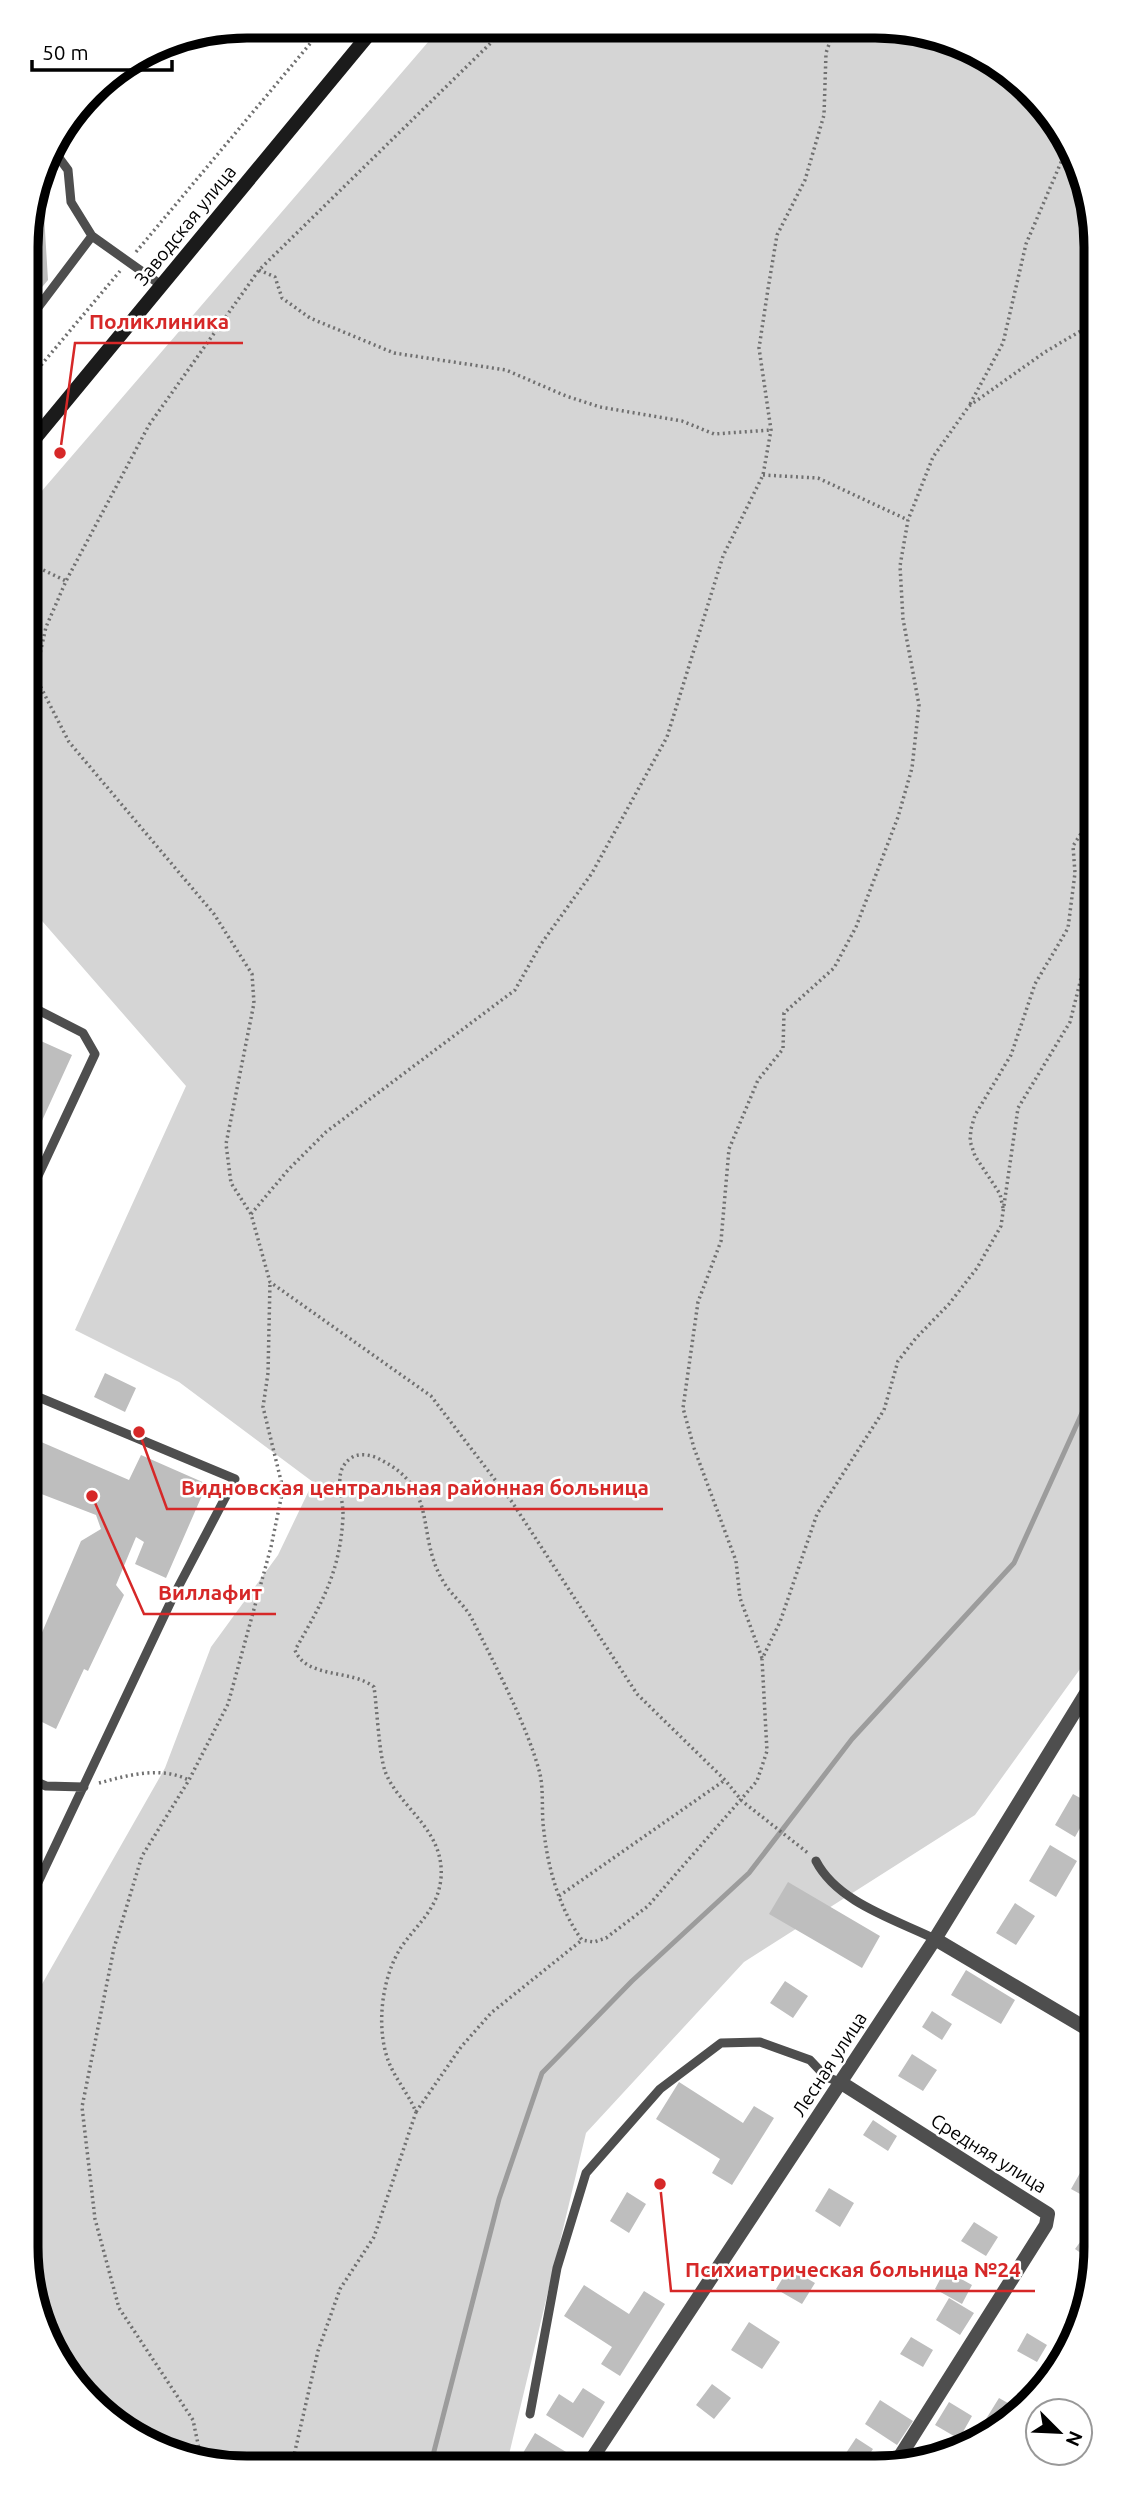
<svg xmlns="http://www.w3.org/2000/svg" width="1122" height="2495" viewBox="0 0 1122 2495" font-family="Ubuntu,sans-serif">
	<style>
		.green { fill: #d5d5d5 }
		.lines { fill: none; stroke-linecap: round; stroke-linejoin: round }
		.stream { stroke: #9c9c9c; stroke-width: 5 }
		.building { fill: #bebebe }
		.path { stroke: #707070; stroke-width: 3.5; stroke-dasharray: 2 3.5; stroke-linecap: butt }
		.lane { stroke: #4e4e4e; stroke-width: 9 }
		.street { stroke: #4e4e4e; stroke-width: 14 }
		.secondary { stroke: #1b1b1b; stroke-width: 14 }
		.labels { text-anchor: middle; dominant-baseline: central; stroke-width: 5; stroke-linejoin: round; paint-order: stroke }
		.street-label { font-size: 19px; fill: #000; stroke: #fff }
		.rim { fill: none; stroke: #000; stroke-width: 9 }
		.leader { fill: none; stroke: #d62828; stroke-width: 2.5 }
		.callout-dot { fill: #d62828; stroke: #fff; stroke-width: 2.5 }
		.callout-label { font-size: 21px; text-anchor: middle; font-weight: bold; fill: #d62828; stroke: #fff; stroke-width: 5; stroke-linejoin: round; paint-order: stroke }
	</style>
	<rect width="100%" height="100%" fill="#fff"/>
	<path class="green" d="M441,27L917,30L1021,81L1059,125L1088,190L1093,1651L975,1815L744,1962L586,2133L507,2463L205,2465L101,2414L56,2358L34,2305L33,2000L165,1768L211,1647L278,1555L313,1482L179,1382L75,1330L186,1086L29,906L28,507Z"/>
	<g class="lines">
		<path class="stream" d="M431,2463L499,2199L542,2073L632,1981L749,1873L852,1739L1014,1563L1092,1391"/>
	</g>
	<path class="building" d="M37,195L39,214H44L48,280L27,305V233Z
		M32,1037L72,1055L30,1147V1042Z
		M105,1373L136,1388L125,1412L94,1397Z
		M32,1438L129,1480L141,1455L207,1484L166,1578L135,1564L144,1542L136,1537L116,1585L124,1595L88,1671L84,1669L56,1729L32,1717V1656L81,1541L101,1529L96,1515L31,1490Z
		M1073,1794L1093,1805L1075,1837L1055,1825Z
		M1050,1845L1077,1861L1056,1897L1029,1881Z
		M788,1882L880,1936L862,1968L769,1914Z
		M1015,1903L1035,1916L1016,1945L996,1933Z
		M966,1970L1015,2000L1001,2024L951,1995Z
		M785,1981L808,1996L793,2018L770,2003Z
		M932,2011L952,2024L942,2040L922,2027Z
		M912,2054L937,2070L923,2091L898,2076Z
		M679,2082L743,2123L754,2106L774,2118L732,2185L712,2173L720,2159L656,2119Z
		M873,2120L897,2136L888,2151L863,2135Z
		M1093,2150L1095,2198L1093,2201L1071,2189Z
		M829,2188L854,2203L840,2227L815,2211Z
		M627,2192L646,2204L629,2233L610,2221Z
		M974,2222L998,2237L986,2256L961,2241Z
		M1086,2234L1095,2240V2247L1088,2258L1075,2249Z
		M789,2268L815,2283L802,2304L776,2289Z
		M945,2270L972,2285L962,2304L935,2289Z
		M584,2285L629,2314L644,2291L665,2304L620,2376L601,2364L612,2347L564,2316Z
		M949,2298L974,2313L960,2335L936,2320Z
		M749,2322L780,2342L762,2369L731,2350Z
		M1027,2333L1047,2345L1037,2362L1017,2351Z
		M911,2337L933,2350L923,2367L900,2354Z
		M712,2384L731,2398L714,2419L696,2405Z
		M583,2388L605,2402L583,2438L546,2415L559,2394L573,2403Z
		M999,2398L1020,2410L992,2434L981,2427Z
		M880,2400L913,2421L897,2445L865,2424Z
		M949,2402L972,2416L959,2439L935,2425Z
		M535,2433L571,2455L566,2463H517Z
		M856,2438L873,2449L865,2461H859L846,2453Z"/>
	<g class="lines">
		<path class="path" d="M506,28L259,270L149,425L66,581L46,627L35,676L69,742L214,914L252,974L254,1003L226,1144L231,1183L251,1214L270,1282L431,1396L512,1502L637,1694L725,1780L742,1801L808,1853
			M136,252L324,27
			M259,270L275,277L282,298L310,318L394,353L506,370L566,396L600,407L682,421L714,434L771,430
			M27,382L120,271
			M970,404L1003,343L1026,244L1068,146
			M763,475L818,478L908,520
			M28,566L33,565L66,581
			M1003,1208L1000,1194L975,1156L970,1141L971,1129L975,1115L1011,1055L1035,984L1068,928L1075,873L1073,846L1082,832L1090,827
			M251,1214L288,1170L326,1132L515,990L541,944L592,873L667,737L723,556L763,475L771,430L759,348L768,289L777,235L805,180L824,115L826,53L834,30
			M762,1658L740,1598L736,1561L694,1448L683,1408L698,1302L721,1241L729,1149L758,1080L783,1049L784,1013L834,968L856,927L898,817L912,768L919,705L903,619L900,566L908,520L933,457L969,406L1045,352L1089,326
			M99,1783C129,1775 160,1766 189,1780
			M559,1896L725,1780
			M416,2112L461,2047L491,2013L582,1940
			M202,2463L193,2420L119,2308L95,2219L82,2107L114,1948L142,1856L189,1780L228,1704L271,1547L283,1489L263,1407L268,1373L270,1282
			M292,2464L318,2351L340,2289L374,2237L416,2112C409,2095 397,2081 390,2065C375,2031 381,1977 402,1946C418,1923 438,1909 441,1878C445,1829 398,1807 385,1771C379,1754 377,1708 374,1687C352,1669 306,1679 295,1650C322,1603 340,1572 343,1517C344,1497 331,1472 351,1458C359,1452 373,1455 381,1460C440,1490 415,1534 443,1581C451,1595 465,1605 472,1619C494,1663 528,1727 540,1774C544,1792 541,1813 544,1832C548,1869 560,1910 582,1940L594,1942L606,1938L648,1906L757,1781L767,1751L762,1659L780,1622L817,1514L884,1410L898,1361L916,1338L949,1304L977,1268L1001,1226L1018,1108L1070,1022L1091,939"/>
		<path class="lane" d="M51,147L68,170L71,202L92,236
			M27,322L92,236L161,285
			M29,1001L38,1010L83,1033L95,1054L30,1193
			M31,1394L235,1479L173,1597L32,1895
			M32,1780L46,1786L84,1787
			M816,1861C837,1902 894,1919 935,1939
			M530,2414L557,2268L586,2173L660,2089L721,2043L760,2042L810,2060L826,2077L840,2082"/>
		<path class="street" d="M935,1939L1094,2033
			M840,2082L1048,2214L1046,2225L897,2461
			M589,2463L935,1939L1093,1682"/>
		<path class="secondary" d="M27,448L375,27"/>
	</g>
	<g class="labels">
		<g class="street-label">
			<text transform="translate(185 225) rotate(-51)">Заводская улица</text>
			<text transform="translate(829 2064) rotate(-57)">Лесная улица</text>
			<text transform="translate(989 2153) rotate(32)">Средняя улица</text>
		</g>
	</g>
	<path d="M0 0H1122V2495H0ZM247 38H875A209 209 0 0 1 1084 247V2247A209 209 0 0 1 875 2456H247A209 209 0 0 1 38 2247V247A209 209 0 0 1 247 38Z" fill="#fff" fill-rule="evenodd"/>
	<path class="rim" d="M247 38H875A209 209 0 0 1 1084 247V2247A209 209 0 0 1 875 2456H247A209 209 0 0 1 38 2247V247A209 209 0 0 1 247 38Z"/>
	<path class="leader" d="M60 453L75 343H243M139 1432L167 1509H663M92 1496L144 1614H276M660 2184L671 2291H1035"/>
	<g class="callout-dot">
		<circle cx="60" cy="453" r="7"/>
		<circle cx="139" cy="1432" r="7"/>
		<circle cx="92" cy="1496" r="7"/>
		<circle cx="660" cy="2184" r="7"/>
	</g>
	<g class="callout-label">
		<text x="159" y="329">Поликлиника</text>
		<text x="415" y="1495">Видновская центральная районная больница</text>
		<text x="210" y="1600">Виллафит</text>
		<text x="853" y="2277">Психиатрическая больница №24</text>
	</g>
	<g transform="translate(1059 2432) rotate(114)"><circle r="33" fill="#ffffff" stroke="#999999" stroke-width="2"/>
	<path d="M0-5L12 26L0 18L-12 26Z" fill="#000000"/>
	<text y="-10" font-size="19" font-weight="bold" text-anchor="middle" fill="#000000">N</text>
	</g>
	<path d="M32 60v10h140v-10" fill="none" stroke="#000000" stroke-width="3.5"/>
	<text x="42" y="60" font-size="21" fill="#000000" stroke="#ffffff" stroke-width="5" paint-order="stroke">50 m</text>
</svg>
